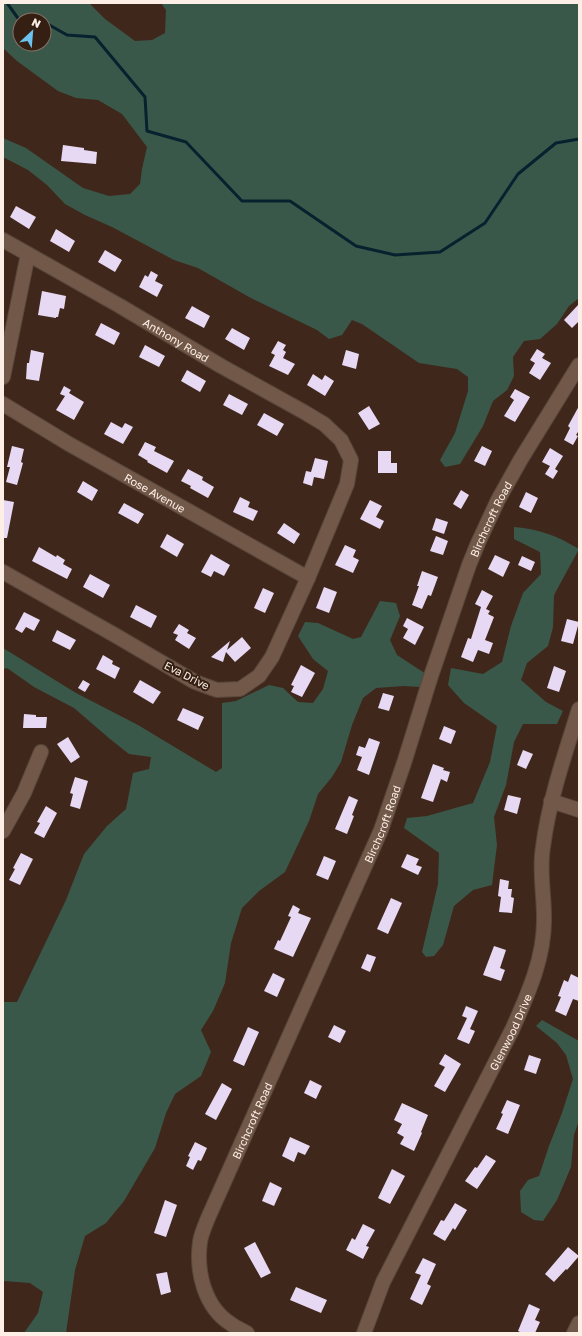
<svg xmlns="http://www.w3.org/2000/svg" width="582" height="1336" viewBox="0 0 582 1336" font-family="'Golos Text',sans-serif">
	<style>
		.green { fill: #3a5849; fill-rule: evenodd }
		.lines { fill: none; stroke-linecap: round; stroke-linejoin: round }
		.stream { stroke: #07222e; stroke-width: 3 }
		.building { fill: #e7d8f3 }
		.minor-casing { stroke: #59463b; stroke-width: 16 }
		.minor { stroke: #715849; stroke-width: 14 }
		.labels { text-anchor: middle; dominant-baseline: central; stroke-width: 4; stroke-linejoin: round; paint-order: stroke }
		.street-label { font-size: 11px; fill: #feefe6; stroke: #341f12 }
	</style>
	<rect width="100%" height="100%" fill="#3f281b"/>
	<path class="green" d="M3,3H89L105,19L135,41L152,40L165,33L166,10L161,3H579V298L569,306L557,324L540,339L524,341L513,357L514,376L507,390L493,401L483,426L460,464L445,467L440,460L455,433L468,391V377L457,369L419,363L362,324L352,320L342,335L329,339L317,330L249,297L198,268L174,260L112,227L85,215L65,204L47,185L28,170L3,157V138L26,148L83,188L109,196L130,194L140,184L142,169L147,147L122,114L98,100L76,98L58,91L17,61L3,48ZM20,20H44V44H20Z
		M514,527C540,529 557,536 579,549L554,595L553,627L548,646L527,663L521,680L546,702L563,711L557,724H523L514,742L506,785L494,817L497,845L492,885L473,890L454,906L443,945L434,956L426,957L422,952L438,884L439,853L404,828L407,818L427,816L473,803L490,762L497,726L464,703L448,685L451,668L483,674L502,662L511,626L523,593L541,574L540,552L514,539Z
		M380,601L396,603L400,616L390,640L397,655L426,674L420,687L404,686L376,688L363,698L352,725L341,762L332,777L318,794L309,821L285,872L259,891L242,908L231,943L225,983L213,1011L201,1030L211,1052L201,1076L175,1094L166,1113L155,1148L124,1201L106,1223L85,1236L75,1270L66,1333H24L38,1313L43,1292L30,1283L4,1281L3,1002H17L66,900L84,854L107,826L126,809L133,773L149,769L151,757L129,754L110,739L74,708L34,687L7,668L3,669V648L76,693L138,725L216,772L222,768V703L236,701L269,685L283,688L298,702L313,703L323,689L328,671L313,659L298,636L305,622L318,623L353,639L361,637Z
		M542,1020L579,1041V1120L574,1135L571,1167L557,1200L543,1221L534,1220L521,1212L520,1191L528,1180L539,1176L549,1146L562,1113L573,1079L566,1055L557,1043L536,1026Z"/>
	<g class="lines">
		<path class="stream" d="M7,3L20,21
			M44,22L67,35L95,37L145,97L147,131L186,142L242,201H290L356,246L395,255L440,252L485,223L518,174L556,143L579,139"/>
	</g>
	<path class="building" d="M63,145L84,148V150L97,152L96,164L61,161Z
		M16,206L36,217L29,229L10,217Z
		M56,229L75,241L69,252L50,241Z
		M105,250L122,260L115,272L98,262Z
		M151,271L158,275L155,281L163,285L157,297L139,287L145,275L148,277Z
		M42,291L66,296L64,309L60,308L58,317H56V318L38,315Z
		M579,304V321L572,328L564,320Z
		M192,306L210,316L204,328L185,318Z
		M101,323L120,333L114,345L95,335Z
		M232,328L250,338L244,350L225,339Z
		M278,341L286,345L283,350L286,352L283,358L295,364L288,375L269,366L275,355L271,353Z
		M145,345L165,356L159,367L139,357Z
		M537,349L545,354L542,358L551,363L540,380L529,373L535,363L530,360Z
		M31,350L44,353L39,381L26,379L27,363H29Z
		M346,350L359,354L356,369L342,365Z
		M187,370L206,381L200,392L181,381Z
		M313,374L322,380L325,375L334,381L325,396L307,385Z
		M64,386L71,390L69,393L84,402L74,420L56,410L65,396L60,394Z
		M515,389L530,397L515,422L504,416L514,400L510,397Z
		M229,394L248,404L242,415L223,405Z
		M369,406L380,424L369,430L358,413Z
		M579,406V432H578L576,435L578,436L573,445L564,440L570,428L568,426Z
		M264,413L284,424L277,436L257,425Z
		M111,422L122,428L125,423L133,427L123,444L104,434Z
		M145,442L156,447L154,451L174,461L167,473L147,462L148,461L138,455Z
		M12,446L24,449L21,462L23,463L17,485L6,482L10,467H7Z
		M482,446L492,451L485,466L474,461Z
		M550,448L563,456L555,469L558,471L553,479L545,474L550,466L542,462Z
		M378,451H391V463H397V473H378Z
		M315,458L328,461L324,479L314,477L312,486L303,483L306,471L311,472Z
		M188,469L203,477L202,480L214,487L208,498L190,488L191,486L181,481Z
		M83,481L98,490L92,501L77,492Z
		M461,490L469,495L461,509L453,504Z
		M526,492L538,498L531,513L519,507Z
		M240,497L250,502L248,507L258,511L253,521L233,512Z
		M3,500L14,502L7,538H3Z
		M370,500L382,506L376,517L384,521L380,529L360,519Z
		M124,503L144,514L138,524L118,513Z
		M436,518L448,522L444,534L432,530Z
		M284,523L300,534L294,544L277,533Z
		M167,534L184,544L177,557L160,547Z
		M436,536L448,541L443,555L430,551Z
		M345,545L356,550L353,557L359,560L353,573L335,565Z
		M39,547L56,557L57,555L65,560L63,564L72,569L67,579L32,561Z
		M211,554L230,565L224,576L214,571L211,577L201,572Z
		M495,555L510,562L503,577L488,569Z
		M522,556L535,562L531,571L518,565Z
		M422,571L438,577L431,596L428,595L422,609L412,605L419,586H417Z
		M90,574L110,585L103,598L83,587Z
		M324,587L337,592L329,613L316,608Z
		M263,588L274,593L265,613L254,608Z
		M482,590L493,596L486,609L490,611L488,614L494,617L485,640L493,643L489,654L478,650L473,662L461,657L468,638L471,639L481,607L475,604Z
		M136,605L157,616L151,628L130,617Z
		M24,612L40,620L34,631L26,627L22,633L15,629Z
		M407,618L424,627L415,645L403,638L408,629L403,626Z
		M567,619L579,622L573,644L561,641Z
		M179,624L189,630L187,633L196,638L189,649L175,640L178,635L173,633Z
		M57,630L76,640L70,650L52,641Z
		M242,637L251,648L235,662L226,652L223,662L211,657L230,641L227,650Z
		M103,655L113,661L112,664L120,668L115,679L96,669Z
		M301,665L315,673L302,697L291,692L294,686L291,685Z
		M554,666L566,671L559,692L547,688Z
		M83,680L90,684L85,692L78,688Z
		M140,680L161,692L153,704L133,692Z
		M383,693L394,696L389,711L378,708Z
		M183,708L204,717L198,730L177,720Z
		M24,714L36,715V717H47L46,728H23Z
		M444,726L456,731L451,744L439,739Z
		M68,737L80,757L71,763L57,744Z
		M369,738L380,742L369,775L357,770L362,757L356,755L359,746L365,748Z
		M523,750L533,754L526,769L517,765Z
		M433,764L444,768L443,770L450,772L447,782L441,779L433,802L421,798Z
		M75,777L88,781L80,809L70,806L73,794L70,793Z
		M508,795L521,798L517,814L504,810Z
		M349,796L358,800L352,815L354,816L347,834L335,829Z
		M46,806L57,813L44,838L34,833L40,823L37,822Z
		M21,853L33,859L20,885L9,880L15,869L13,868Z
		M407,854L419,859L416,865L422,867L418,875L401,867Z
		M324,856L336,861L328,880L316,875Z
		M500,879L509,881L508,889H512L511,897L514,898L512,913L499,912L501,897L498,896Z
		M391,898L402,903L388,934L377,929Z
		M293,905L300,909L298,913L311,918L293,957L274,949L278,940L280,941L291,917L288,916Z
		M494,946L506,950L500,968L505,970L501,981L483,975Z
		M367,954L376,957L370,972L361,968Z
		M273,973L285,979L277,997L264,991Z
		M571,974L579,978V1001L573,999L566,1016L555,1011L561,997L558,996L564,980L568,982Z
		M466,1006L478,1011L470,1029L475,1031L469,1044L457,1039L467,1018L462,1016Z
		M334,1025L346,1031L340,1043L328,1037Z
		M248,1027L259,1032L244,1066L233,1061Z
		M445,1054L461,1064L445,1092L434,1086L445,1067L439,1064Z
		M529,1055L541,1059L536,1074L524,1070Z
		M310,1080L322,1086L316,1099L304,1093Z
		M222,1083L232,1089L216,1120L205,1114Z
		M507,1100L520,1105L508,1134L496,1129L503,1114L501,1113Z
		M402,1103L428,1115L421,1132L422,1133L414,1151L400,1144L404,1137L397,1133L402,1124L394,1120Z
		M290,1137L310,1146L305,1155L298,1152L294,1162L282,1156Z
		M195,1142L207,1148L201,1161L198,1160L193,1170L186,1166L190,1157L188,1156Z
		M486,1155L496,1161L477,1189L465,1181L475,1167L477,1168Z
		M392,1169L405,1176L390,1204L378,1198Z
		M270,1182L282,1188L274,1206L262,1201Z
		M165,1200L177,1205L166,1237L154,1233Z
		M455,1203L467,1210L455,1230L453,1228L445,1241L433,1234L441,1220L444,1221Z
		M363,1224L375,1230L366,1246L369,1247L363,1259L346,1250L352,1238L355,1240Z
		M255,1242L271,1273L261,1278L244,1248Z
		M568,1247L579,1256L567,1270L566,1269L554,1282L545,1274Z
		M423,1258L436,1264L427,1284L431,1286L422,1305L410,1299L421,1275L415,1273Z
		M167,1272L171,1292L161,1295L156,1274Z
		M296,1287L327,1300L321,1313L290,1300Z
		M529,1304L540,1309L535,1320L540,1322L535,1333H522L518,1331Z"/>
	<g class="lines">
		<g class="minor-casing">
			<g id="minor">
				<path id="s1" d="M3,240L120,306L221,366L304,412L324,424L341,440L351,460L347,484L308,578L272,657L259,676L240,689L217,690L195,682L113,634L3,572"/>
				<path d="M3,377L28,254"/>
				<path id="s2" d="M3,404L69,444L308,578"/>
				<path d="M551,801L579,810"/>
				<path d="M3,831L24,793L41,752"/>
				<path id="s3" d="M247,1333C242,1330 236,1328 231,1324C204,1307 196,1271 200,1242C201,1234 205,1226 208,1218L381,830L404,763L431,676L469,565L478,543L498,500L521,459L579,365"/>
				<path id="s4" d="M364,1333L383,1282L512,1030C528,994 545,957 544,917C544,893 539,870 543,847C549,800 565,754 579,709"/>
				<path d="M574,1333L579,1323"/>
			</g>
		</g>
		<use href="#minor" class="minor"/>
	</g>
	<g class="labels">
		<g class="street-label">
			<text stroke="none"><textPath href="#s1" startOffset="200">Anthony Road</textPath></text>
			<text stroke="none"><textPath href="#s2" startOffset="176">Rose Avenue</textPath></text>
			<text stroke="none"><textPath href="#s3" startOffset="891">Birchcroft Road</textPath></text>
			<text transform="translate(187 675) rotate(27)">Eva Drive</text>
			<text stroke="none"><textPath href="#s3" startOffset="567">Birchcroft Road</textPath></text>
			<text stroke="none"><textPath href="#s4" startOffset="335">Glenwood Drive</textPath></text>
			<text stroke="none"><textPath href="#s3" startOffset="243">Birchcroft Road</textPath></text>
		</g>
	</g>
	<rect width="582" height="1336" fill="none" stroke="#feefe6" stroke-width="8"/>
	<g transform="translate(32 32) rotate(26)"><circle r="19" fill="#341f12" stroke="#857267"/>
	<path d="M0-3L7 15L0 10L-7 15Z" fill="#6cc3f2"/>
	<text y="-6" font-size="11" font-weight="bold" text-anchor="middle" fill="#feefe6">N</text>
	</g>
</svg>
